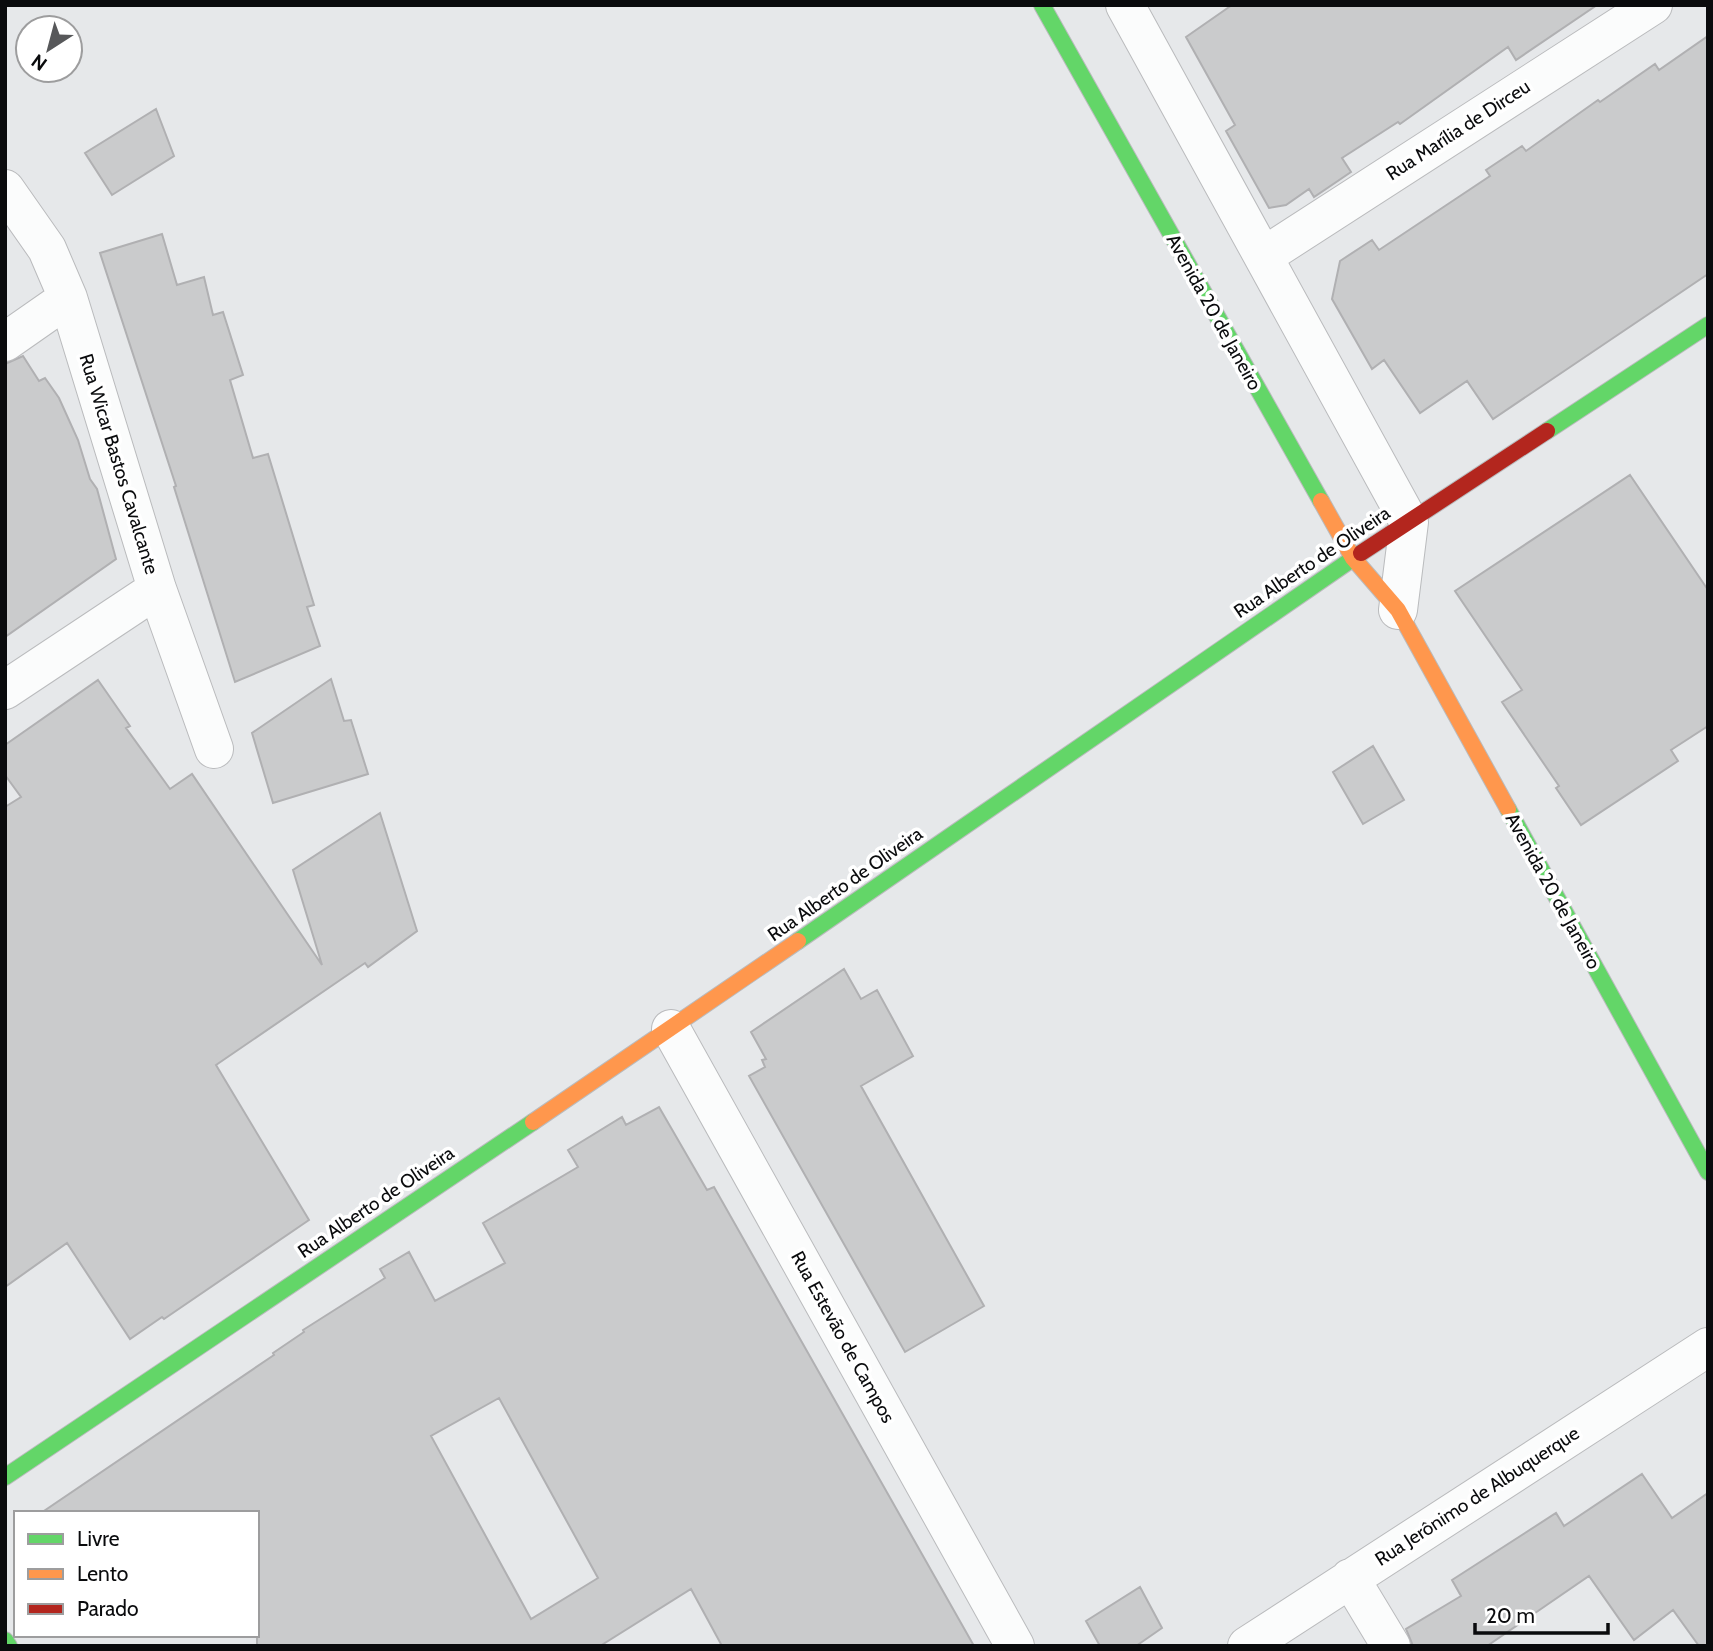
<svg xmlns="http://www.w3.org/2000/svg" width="1713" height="1651" viewBox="0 0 1713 1651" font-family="Cabin,sans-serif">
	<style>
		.building { fill: #cacbcc; stroke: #b0b0b2; stroke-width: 2; fill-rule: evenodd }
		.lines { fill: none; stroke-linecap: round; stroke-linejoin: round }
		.street-casing { stroke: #babbbd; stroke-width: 40 }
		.fast-casing { stroke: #babbbd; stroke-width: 18 }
		.slow-casing { stroke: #babbbd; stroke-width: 18 }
		.jam-casing { stroke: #babbbd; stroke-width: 18 }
		.street { stroke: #fbfcfc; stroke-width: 38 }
		.fast { stroke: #63d668; stroke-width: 16 }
		.slow { stroke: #ff974d; stroke-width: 16 }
		.jam { stroke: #b3261e; stroke-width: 16 }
		.labels { text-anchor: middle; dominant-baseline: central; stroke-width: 7; stroke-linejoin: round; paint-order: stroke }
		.street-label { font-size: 19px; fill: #0a0b0d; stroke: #fff }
	</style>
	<rect width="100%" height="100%" fill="#e6e8ea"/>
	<path class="building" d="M1232,5H1597L1516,60L1508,47L1400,124L1398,122L1342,158L1351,172L1314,197L1309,189L1286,205L1269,208L1226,131L1235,125L1186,37Z
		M1708,36V274L1493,419L1467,381L1420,413L1384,360L1372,369L1332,299L1340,261L1372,240L1379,250L1490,176L1486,170L1522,146L1526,151L1598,100L1600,102L1655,64L1659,70Z
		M156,109L174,156L112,195L85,153Z
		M162,234L177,285L204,277L213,315L223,312L243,375L230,380L253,458L268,454L314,605L307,607L320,646L235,682L174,487L176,486L100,253Z
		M23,356L39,381L45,378L59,398L78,440L90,479L97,489L116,559L5,637V364Z
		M1630,475L1708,590V726L1671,750L1678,761L1581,825L1556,788L1559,786L1502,702L1522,690L1455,591Z
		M331,679L344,721L351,720L368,774L273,803L252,733Z
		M98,680L130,726L126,728L170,789L192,774L322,965L293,870L380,813L417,931L368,967L365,963L216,1065L309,1220L164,1319L162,1317L130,1339L67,1243L5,1287V807L21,797L5,775V745Z
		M1373,746L1404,800L1363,824L1333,772Z
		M844,969L861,999L877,990L913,1056L861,1086L984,1306L905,1352L749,1076L765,1067L762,1060L766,1059L751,1032Z
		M659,1107L707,1190L714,1187L974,1646H722L691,1589L600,1646H257V1513H41L274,1355L273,1353L304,1332L303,1330L385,1278L380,1269L409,1252L435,1301L505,1263L483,1223L578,1167L568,1150L622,1117L626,1125ZM499,1398L598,1578L531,1619L431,1436Z
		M1642,1474L1672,1518L1708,1493V1646H1699L1673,1610L1634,1640L1589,1576L1487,1646H1413L1406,1629L1461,1596L1452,1580L1556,1513L1564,1526Z
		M1140,1587L1162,1628L1136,1646H1100L1086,1621Z"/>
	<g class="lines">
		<g class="street-casing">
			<path id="street" d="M1125,5L1409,522L1398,610
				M5,189L47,249L68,298L157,589L214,749
				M1264,256L1653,5
				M5,342L68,298
				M5,690L157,589
				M671,1029L1015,1646
				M1350,1578L1391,1646
				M1247,1646L1708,1347"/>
		</g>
		<g class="fast-casing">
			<path id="fast" d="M1042,5L1321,501
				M1547,431L1708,325
				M1508,809L1708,1172
				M798,941L1361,553
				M5,1477L533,1122
				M5,1640L9,1646"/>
		</g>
		<g class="slow-casing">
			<path id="slow" d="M1321,501L1353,558L1398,610L1508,809
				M533,1122L798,941"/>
		</g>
		<g class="jam-casing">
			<path id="jam" d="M1361,553L1547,431"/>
		</g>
		<use href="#street" class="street"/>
		<use href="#fast" class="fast"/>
		<use href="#slow" class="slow"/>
		<use href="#jam" class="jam"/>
	</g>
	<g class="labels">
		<g class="street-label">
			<text transform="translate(1458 130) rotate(-33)">Rua Marília de Dirceu</text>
			<text transform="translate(1214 312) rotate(61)">Avenida 20 de Janeiro</text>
			<text transform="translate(119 464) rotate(73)">Rua Wicar Bastos Cavalcante</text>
			<text transform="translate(1312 562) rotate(-34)">Rua Alberto de Oliveira</text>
			<text transform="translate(845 884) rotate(-35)">Rua Alberto de Oliveira</text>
			<text transform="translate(1553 891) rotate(61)">Avenida 20 de Janeiro</text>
			<text transform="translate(376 1202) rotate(-34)">Rua Alberto de Oliveira</text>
			<text transform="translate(843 1337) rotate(61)">Rua Estevão de Campos</text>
			<text transform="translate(1477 1496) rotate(-33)">Rua Jerônimo de Albuquerque</text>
		</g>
	</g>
	<rect width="1713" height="1651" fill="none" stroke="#0a0b0d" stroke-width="14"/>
	<rect x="14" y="1511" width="245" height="126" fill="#ffffff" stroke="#9d9d9e" stroke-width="2"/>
	<rect x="28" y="1534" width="35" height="10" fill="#63d668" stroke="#9d9d9e" stroke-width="2"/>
	<text x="77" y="1546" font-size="21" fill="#0a0b0d">Livre</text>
	<rect x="28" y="1569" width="35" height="10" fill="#ff974d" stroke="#9d9d9e" stroke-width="2"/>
	<text x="77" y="1581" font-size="21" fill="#0a0b0d">Lento</text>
	<rect x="28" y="1604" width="35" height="10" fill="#b3261e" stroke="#9d9d9e" stroke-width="2"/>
	<text x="77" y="1616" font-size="21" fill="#0a0b0d">Parado</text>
	<g transform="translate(49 49) rotate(216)"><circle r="33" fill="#ffffff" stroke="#9d9d9e" stroke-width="2"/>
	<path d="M0-5L12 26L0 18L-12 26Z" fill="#57585a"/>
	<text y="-10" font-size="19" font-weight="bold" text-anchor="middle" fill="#0a0b0d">N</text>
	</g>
	<path d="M1475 1623v10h133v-10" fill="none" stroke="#0a0b0d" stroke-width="3.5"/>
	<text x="1486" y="1623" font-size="21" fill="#0a0b0d" stroke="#ffffff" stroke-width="5" paint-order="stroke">20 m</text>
</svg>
